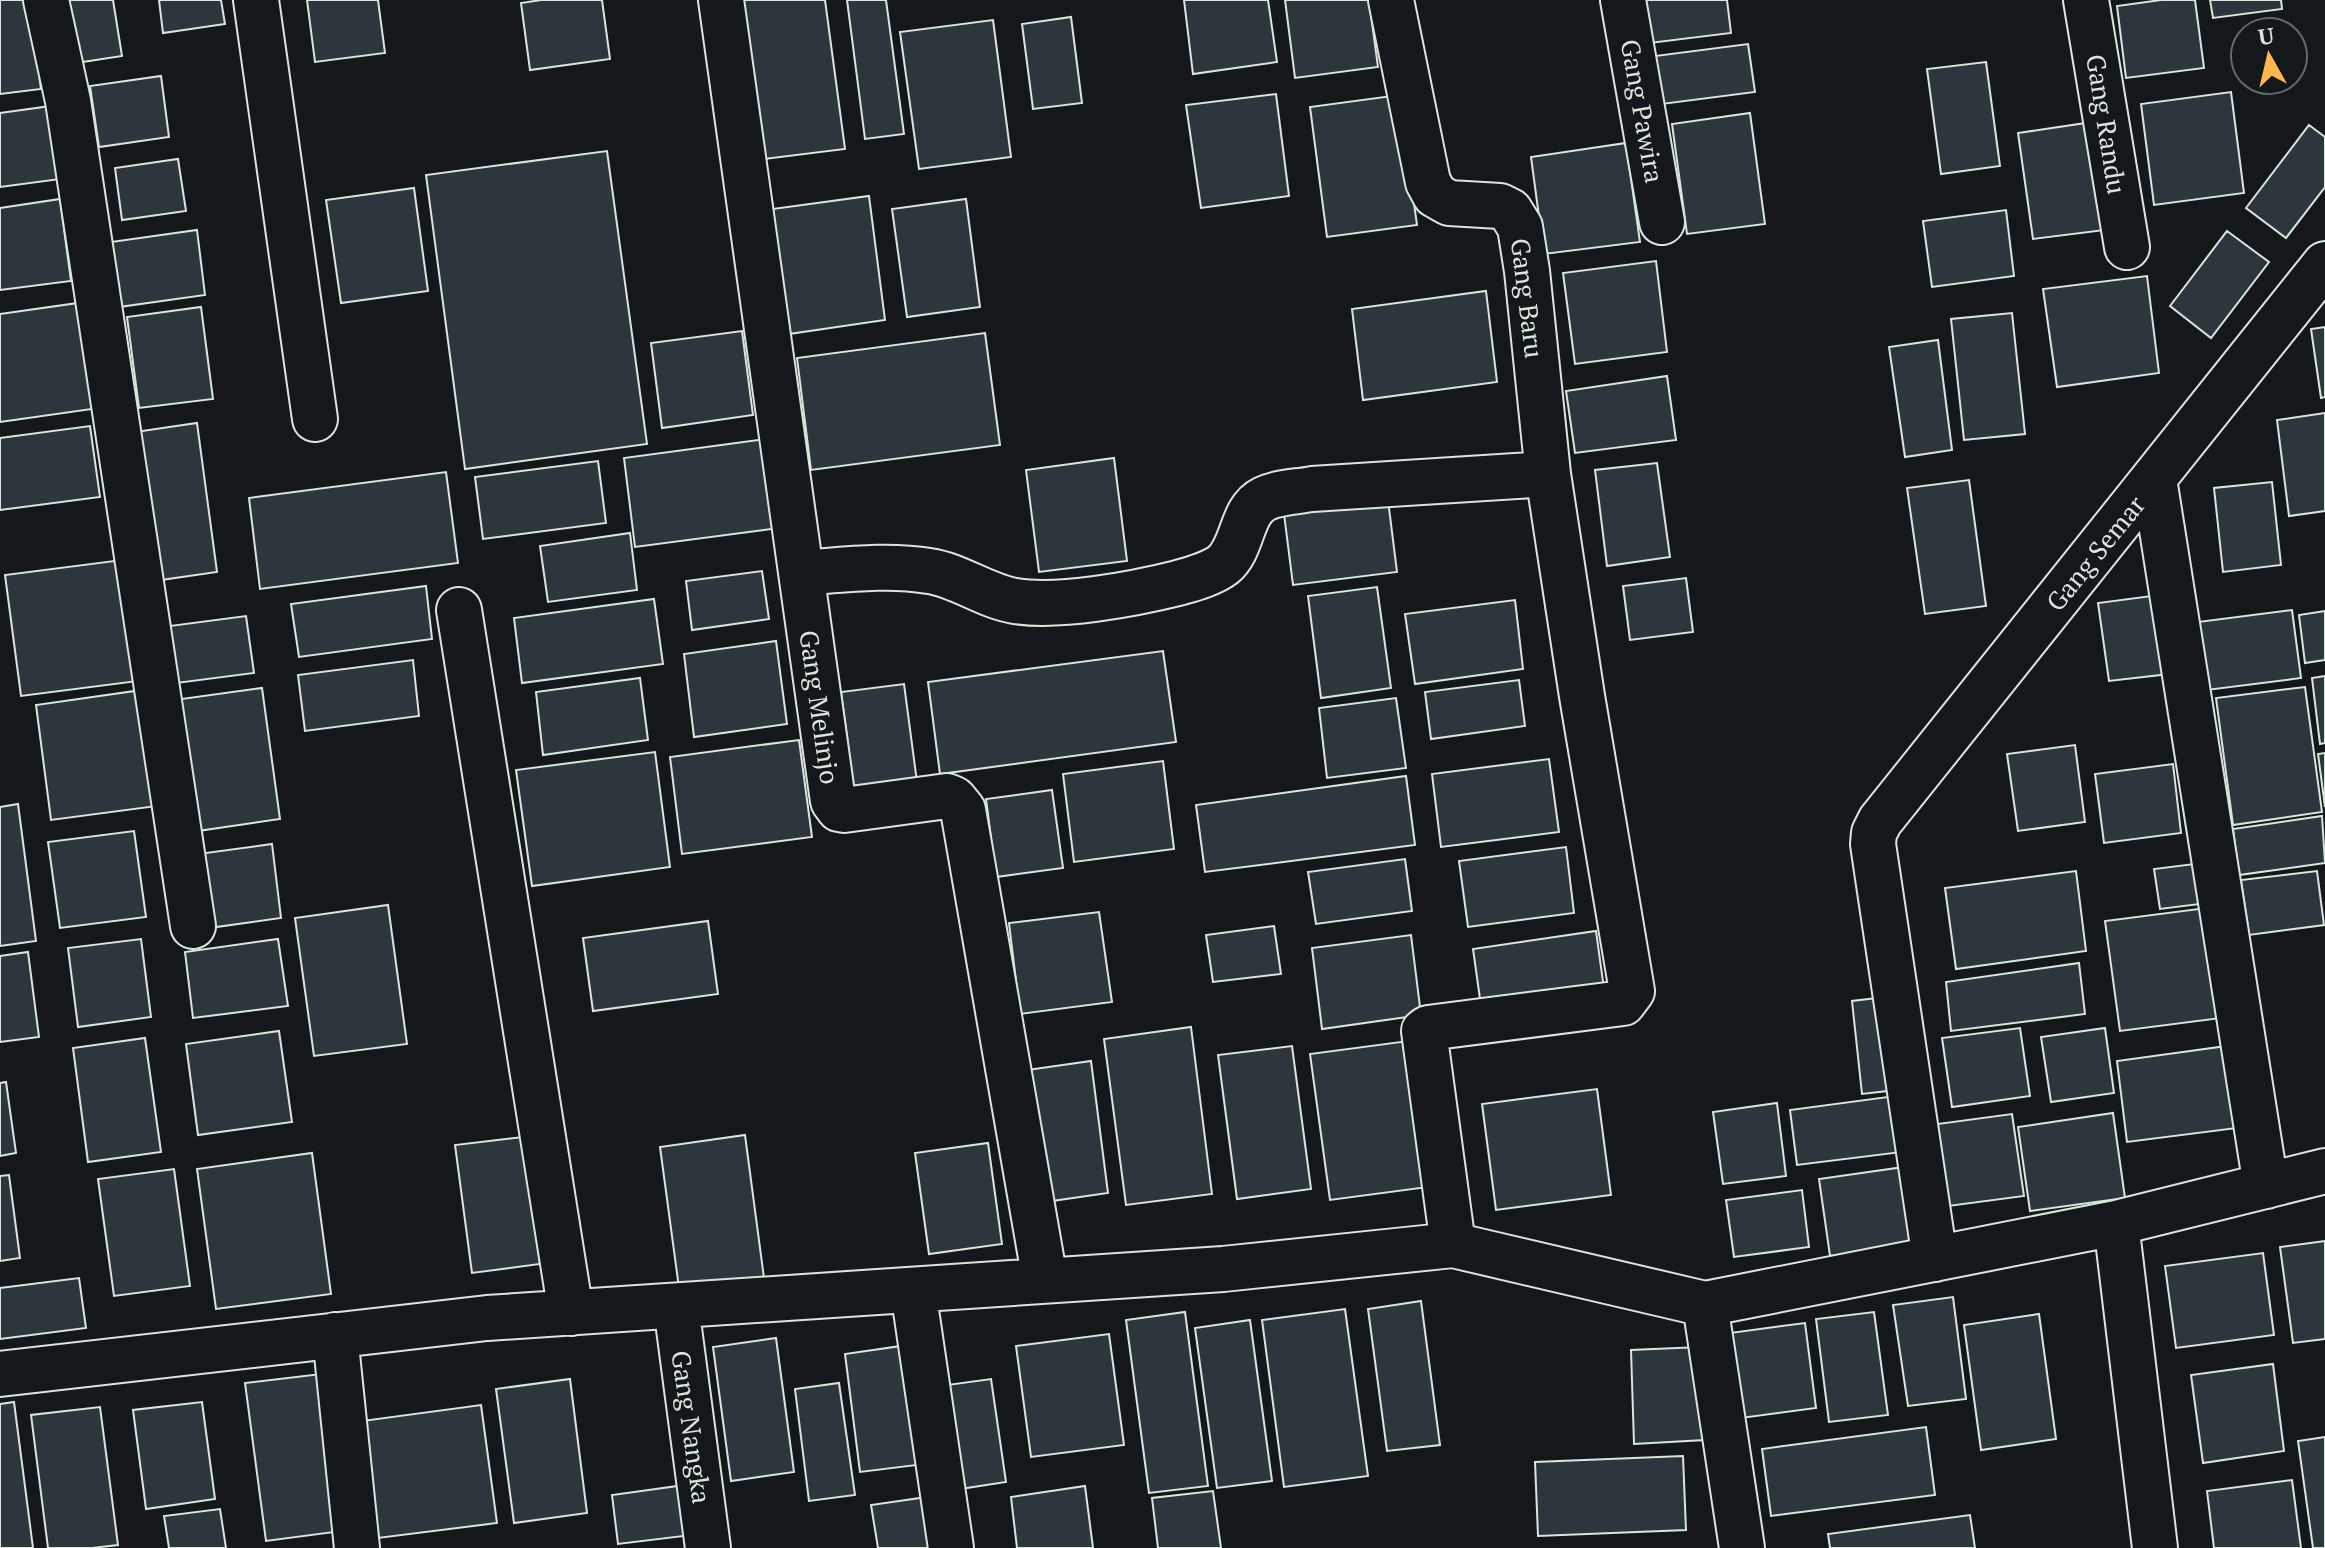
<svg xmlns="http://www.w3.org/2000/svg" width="2325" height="1548" viewBox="0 0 2325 1548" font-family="'PT Serif',serif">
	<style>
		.building { fill: #2c363c; stroke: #d8e6dc; stroke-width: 2 }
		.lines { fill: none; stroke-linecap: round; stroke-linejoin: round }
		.minor-casing { stroke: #d8e6dc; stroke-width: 48 }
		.minor { stroke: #14181c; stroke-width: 44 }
		.labels { text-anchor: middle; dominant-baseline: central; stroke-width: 6; stroke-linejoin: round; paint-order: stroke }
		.street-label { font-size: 26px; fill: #d8e6dc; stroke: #14181c }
	</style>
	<rect width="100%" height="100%" fill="#14181c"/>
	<path class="building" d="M0,0H29L41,89L0,94Z
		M53,0H113L122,56L63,65Z
		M159,0H221L225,24L163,33Z
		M307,0H378L385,53L315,62Z
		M541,0H602L610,59L530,70L521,3Z
		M734,0H825L845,149L755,160Z
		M847,0H886L904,134L865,139Z
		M1184,0H1268L1277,62L1193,74Z
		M1285,0H1369L1378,67L1295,78Z
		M1644,0H1727L1731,33L1650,43Z
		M2161,0H2195L2204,68L2126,78L2117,6Z
		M2210,0H2281L2282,9L2213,18Z
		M1071,17L1082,103L1033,109L1022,24Z
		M993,20L1011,157L919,169L900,32Z
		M1748,44L1755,92L1662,104L1655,56Z
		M1986,62L2000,166L1941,174L1927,69Z
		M161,76L169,137L99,147L90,86Z
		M2231,92L2244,193L2154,205L2141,104Z
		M1276,94L1289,196L1201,208L1186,105Z
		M1399,95L1417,225L1327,237L1310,107Z
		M58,105L68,178L0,187V113Z
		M1750,113L1765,224L1687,234L1672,124Z
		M2099,121L2113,229L2033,239L2018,133Z
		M2309,125L2325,137V187L2286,238L2246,208Z
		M1626,143L1640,242L1544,254L1531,157Z
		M607,151L647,444L465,469L426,175Z
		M178,159L186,211L122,220L115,168Z
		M414,188L428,291L341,303L326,200Z
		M869,196L885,320L782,335L765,210Z
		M60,199L71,281L0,290V208Z
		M966,199L980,307L907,317L892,209Z
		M2006,210L2014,276L1932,287L1923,221Z
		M197,230L205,295L119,307L111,242Z
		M2227,231L2269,262L2211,338L2170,306Z
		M1656,261L1667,352L1575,364L1563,273Z
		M2147,276L2159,373L2057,387L2043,289Z
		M1486,291L1497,382L1363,400L1352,309Z
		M78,303L92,409L0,422V314Z
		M201,307L213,399L139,408L127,317Z
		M2012,313L2025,434L1964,440L1951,319Z
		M2325,327V397L2321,398L2311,329Z
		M742,331L753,415L662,428L651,343Z
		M985,333L1000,445L811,470L797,358Z
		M1938,340L1952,450L1905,457L1889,347Z
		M1667,376L1676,440L1575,453L1566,391Z
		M2325,413V511L2289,516L2277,420Z
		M197,423L217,572L154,581L135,432Z
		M90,426L100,497L0,510V438Z
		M766,439L779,528L635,547L624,458Z
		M1114,458L1127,561L1039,572L1026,470Z
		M598,461L606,523L483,539L475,477Z
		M1657,463L1670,557L1607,566L1595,470Z
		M446,472L458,563L260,589L249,498Z
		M1969,480L1986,606L1925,614L1907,488Z
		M2272,482L2281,565L2223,572L2214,488Z
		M1387,492L1397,572L1293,585L1283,506Z
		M630,533L637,590L548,602L540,546Z
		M122,560L138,681L21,696L5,575Z
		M762,571L769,619L692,630L686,581Z
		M1686,578L1693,632L1630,640L1623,586Z
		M426,586L432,639L299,657L291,604Z
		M1377,587L1391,688L1321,698L1308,596Z
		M2159,595L2169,674L2109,681L2098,603Z
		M654,599L663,664L522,683L514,618Z
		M1515,600L1523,669L1415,684L1405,614Z
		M2292,610L2301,678L2199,691L2190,623Z
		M2325,611V660L2305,663L2299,615Z
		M246,616L254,673L169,684L162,627Z
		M776,641L787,724L694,737L684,654Z
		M1163,651L1176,742L940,774L928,682Z
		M413,660L419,716L305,731L298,675Z
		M2325,676V743L2320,744L2312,678Z
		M640,678L648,740L543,755L536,692Z
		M1519,680L1525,726L1431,739L1425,692Z
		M904,684L917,782L854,789L841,692Z
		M2305,687L2322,812L2233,825L2216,698Z
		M262,688L280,819L191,832L174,700Z
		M142,690L157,806L51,820L36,705Z
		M1396,698L1406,768L1327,778L1319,708Z
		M799,740L812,837L682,854L670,757Z
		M2075,745L2085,822L2018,831L2007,754Z
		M655,752L670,867L532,886L516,770Z
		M2325,753V807L2318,754Z
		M1549,759L1559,832L1441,847L1432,774Z
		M1163,761L1174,849L1074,862L1063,774Z
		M2173,764L2181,833L2104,843L2095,774Z
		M1406,776L1415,845L1205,872L1196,805Z
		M1052,790L1063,868L996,877L986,799Z
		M18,804L36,941L0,946V807Z
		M2322,816L2325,863L2239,875L2233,829Z
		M134,831L146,917L60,928L48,842Z
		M272,844L281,918L209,928L198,854Z
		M1566,847L1574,913L1468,927L1459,861Z
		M1405,859L1412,911L1316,924L1308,872Z
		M2210,862L2216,902L2160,909L2154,869Z
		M2076,871L2086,951L1956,969L1945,888Z
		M2317,871L2324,925L2249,935L2241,880Z
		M388,905L407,1044L314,1056L295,918Z
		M2214,907L2229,1017L2120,1031L2105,921Z
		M1099,912L1112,1002L1020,1014L1009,923Z
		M708,921L718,994L593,1011L583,938Z
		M1274,926L1281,974L1213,982L1206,935Z
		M1596,931L1605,996L1482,1013L1473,949Z
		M1411,935L1421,1015L1322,1029L1312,948Z
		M141,939L151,1017L78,1027L68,948Z
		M278,939L288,1006L193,1018L185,952Z
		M28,952L39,1037L0,1042V956Z
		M2079,963L2085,1014L1951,1031L1946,982Z
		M1894,996L1905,1089L1862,1094L1852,1001Z
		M1191,1027L1212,1194L1126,1205L1104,1039Z
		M2020,1028L2030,1096L1952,1107L1942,1038Z
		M2105,1028L2114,1093L2051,1102L2041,1037Z
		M279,1031L292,1122L198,1135L186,1044Z
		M145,1038L161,1152L88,1162L73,1048Z
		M1408,1041L1428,1187L1330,1200L1310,1054Z
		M2234,1045L2245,1127L2127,1142L2117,1061Z
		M1292,1046L1311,1189L1237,1199L1218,1055Z
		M1091,1061L1108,1193L1038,1203L1020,1071Z
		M6,1082L16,1153L0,1156V1083Z
		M1597,1089L1611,1195L1496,1210L1482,1104Z
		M1895,1096L1902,1152L1797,1165L1790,1110Z
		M1777,1103L1786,1176L1723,1184L1713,1112Z
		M2113,1113L2125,1198L2030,1211L2018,1127Z
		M2012,1114L2024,1196L1941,1207L1930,1125Z
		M745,1135L764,1278L679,1288L660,1147Z
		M523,1137L540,1264L472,1273L455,1145Z
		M988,1143L1002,1244L929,1254L915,1153Z
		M312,1153L331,1294L216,1309L197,1169Z
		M1911,1166L1922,1244L1830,1256L1819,1179Z
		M174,1169L190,1286L114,1296L98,1179Z
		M9,1175L20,1258L0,1261V1176Z
		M1802,1190L1809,1247L1734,1257L1726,1200Z
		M2325,1241V1339L2293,1343L2280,1247Z
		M2263,1253L2274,1335L2176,1348L2165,1266Z
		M79,1278L86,1328L0,1339V1288Z
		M1953,1297L1966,1399L1908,1406L1893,1305Z
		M1421,1301L1440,1445L1387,1451L1368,1309Z
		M1345,1309L1368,1476L1284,1487L1262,1320Z
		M1185,1312L1208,1486L1149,1493L1126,1320Z
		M1874,1312L1888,1415L1829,1422L1816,1319Z
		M2039,1314L2056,1439L1981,1450L1964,1325Z
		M1250,1320L1272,1481L1217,1488L1195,1328Z
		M1805,1323L1816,1408L1741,1418L1730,1333Z
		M1109,1334L1124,1445L1031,1457L1016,1346Z
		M776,1338L794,1472L731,1481L713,1347Z
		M901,1346L917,1465L860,1472L845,1354Z
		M1700,1347L1705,1440L1634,1444L1631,1350Z
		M2273,1364L2284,1451L2203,1463L2191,1375Z
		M321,1374L342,1531L266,1541L245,1383Z
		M570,1379L587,1513L514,1523L496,1389Z
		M991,1379L1006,1482L960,1489L947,1385Z
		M839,1383L855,1495L809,1501L795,1389Z
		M14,1402L33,1548H0V1404Z
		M202,1402L215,1499L146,1509L133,1410Z
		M481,1405L497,1523L378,1538L362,1421Z
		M100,1407L118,1545L92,1548H48L31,1415Z
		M1926,1427L1935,1495L1771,1516L1762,1449Z
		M2325,1437V1548H2313L2298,1441Z
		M1683,1456L1686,1530L1538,1536L1535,1462Z
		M2292,1480L2301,1548H2214L2207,1491Z
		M685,1485L692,1535L618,1544L612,1495Z
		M1085,1486L1093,1548H1017L1011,1497Z
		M1213,1491L1221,1548H1158L1152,1498Z
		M927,1497L934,1548H878L871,1505Z
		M220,1509L226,1548H169L164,1516Z
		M1970,1515L1975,1548H1830L1828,1534Z"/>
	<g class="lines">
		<g class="minor-casing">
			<path id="minor" d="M46,0L68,101L193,926
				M256,0L315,419
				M721,0L833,801L839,809L844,810L947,796L954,799L963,810L1045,1280
				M1391,0L1428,182L1435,195L1449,203L1500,206L1510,211L1520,227L1527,271L1548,474L1582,696L1632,991L1623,1003L1428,1028L1424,1031L1453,1245
				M1623,0L1662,222
				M2086,0L2127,247
				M2154,479L2266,1186
				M801,573C843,570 887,564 929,571C958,575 985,596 1015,601C1059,608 1134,594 1178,583C1192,579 1211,574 1223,565C1244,548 1240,511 1264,499C1278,492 1296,492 1312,489L1548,474
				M459,610L571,1313
				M2116,1223L2155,1548
				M1935,1259L1873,844L1874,833L1880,821L2325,264
				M913,1290L951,1548
				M1705,1304L1742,1548
				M676,1306L708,1548
				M335,1335L357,1548
				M0,1374L487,1318L1223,1269L1453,1245L1705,1304L2116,1223L2325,1171"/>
		</g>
		<use href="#minor" class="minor"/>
	</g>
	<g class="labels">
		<g class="street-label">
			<text transform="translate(1643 111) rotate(80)">Gang Pawira</text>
			<text transform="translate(2107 124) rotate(81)">Gang Randu</text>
			<text transform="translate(1528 298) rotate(83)">Gang Baru</text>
			<text transform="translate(2095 553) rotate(-51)">Gang Semar</text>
			<text transform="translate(820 707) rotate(82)">Gang Melinjo</text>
			<text transform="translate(692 1427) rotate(82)">Gang Nangka</text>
		</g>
	</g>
	<g transform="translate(2269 56) rotate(352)"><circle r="38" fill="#14181c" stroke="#626a69" stroke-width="2"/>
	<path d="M0-6L14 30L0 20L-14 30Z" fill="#ffb74d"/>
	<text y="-12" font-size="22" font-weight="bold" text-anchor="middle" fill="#d8e6dc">U</text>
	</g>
</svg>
